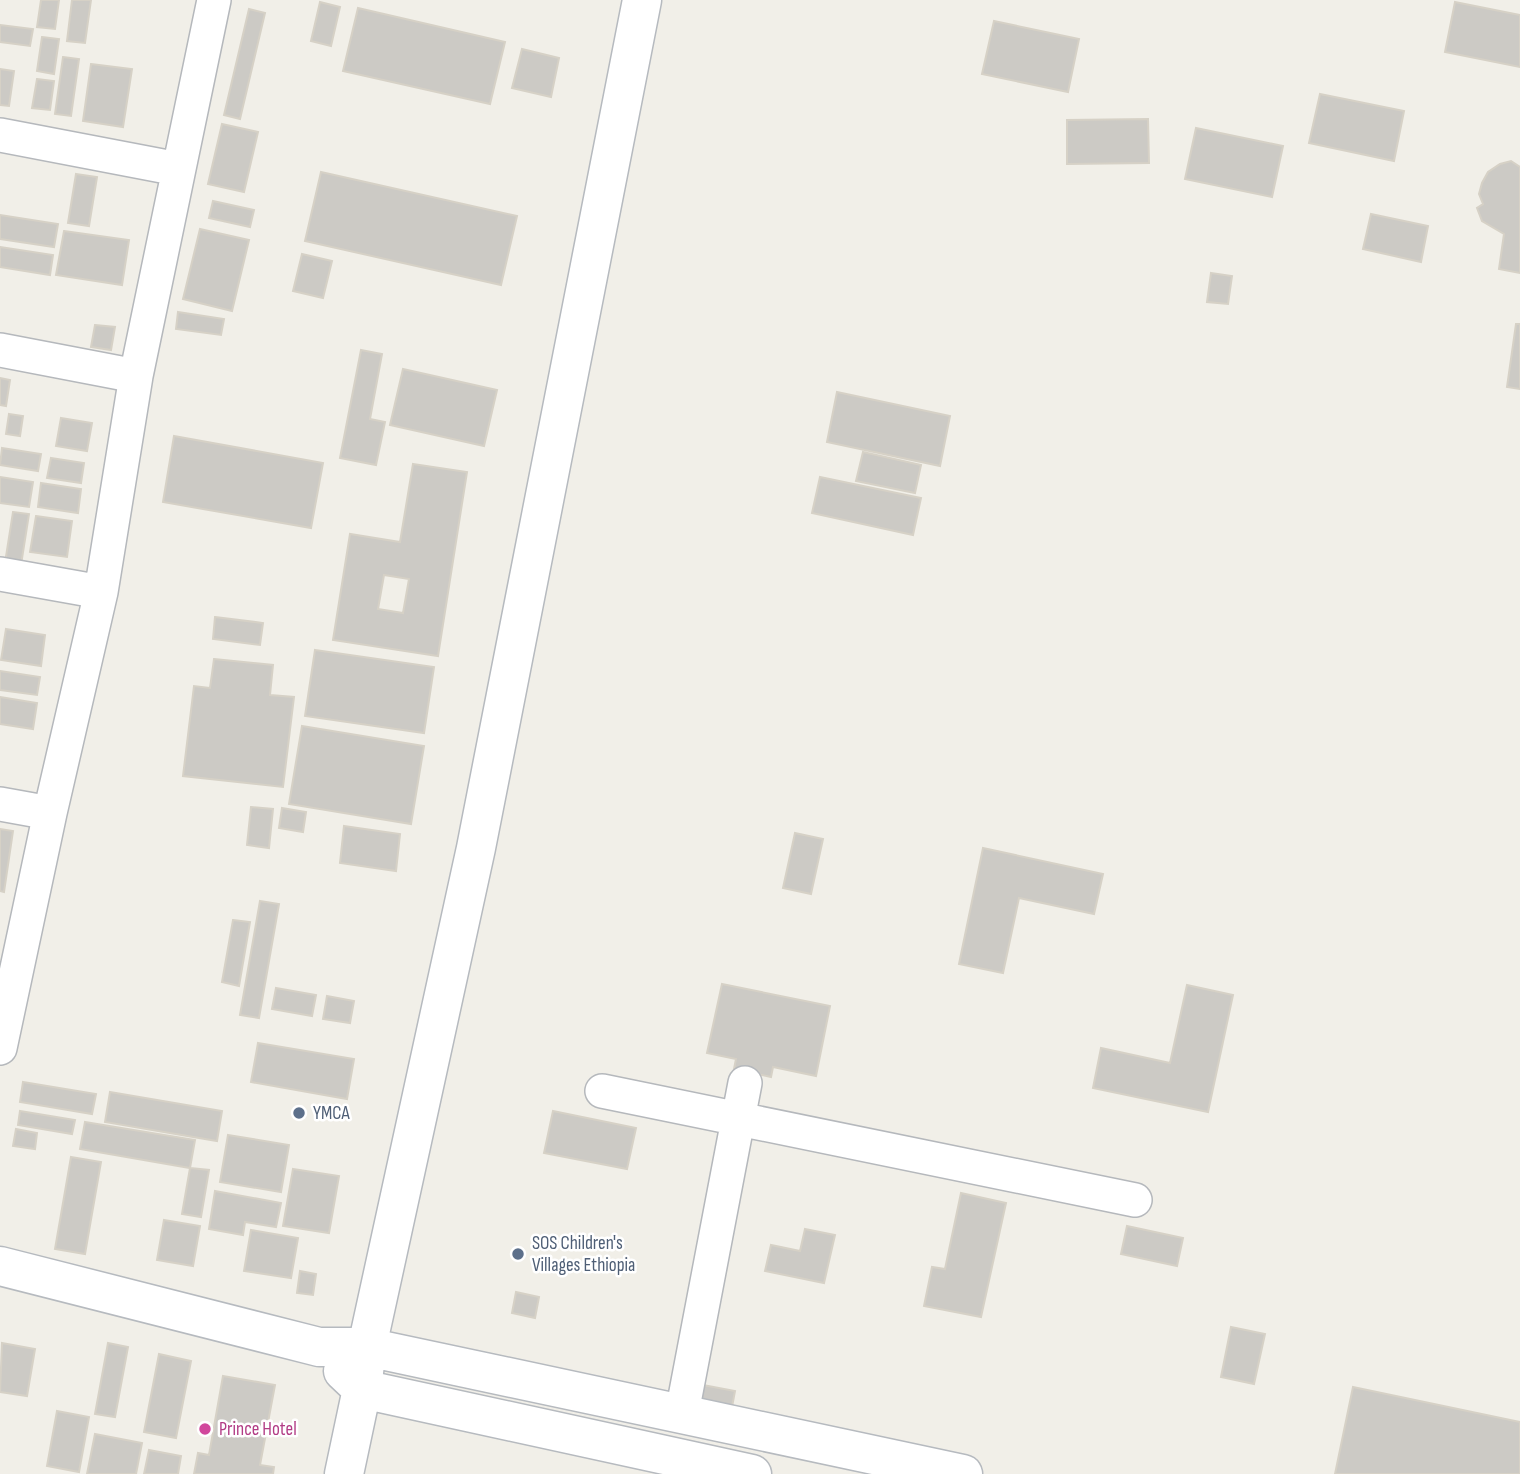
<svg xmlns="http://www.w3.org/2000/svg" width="1520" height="1474" viewBox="0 0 1520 1474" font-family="'Sofia Sans Condensed',sans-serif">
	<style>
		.building { fill: #cccac5; stroke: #d6d1c6; stroke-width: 2; fill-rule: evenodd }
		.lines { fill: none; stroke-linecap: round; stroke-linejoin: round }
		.street-casing { stroke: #b5b8bc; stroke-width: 36 }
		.secondary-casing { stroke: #b6babf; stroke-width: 41 }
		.street { stroke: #fff; stroke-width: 33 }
		.secondary { stroke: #fff; stroke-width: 38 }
		.service-dot { fill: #5c6f8a; stroke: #fff; stroke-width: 2.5 }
		.hotel-dot { fill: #d1479c; stroke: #fff; stroke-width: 2.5 }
		.labels { text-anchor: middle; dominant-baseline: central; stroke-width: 5; stroke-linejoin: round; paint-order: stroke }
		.service-label { font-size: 19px; fill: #4e5e75; stroke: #fff; text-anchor: start }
		.hotel-label { font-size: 19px; fill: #b23c85; stroke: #fff; text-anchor: start }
	</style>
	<rect width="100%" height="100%" fill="#f1efe8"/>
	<path class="building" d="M41,0H59L55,29L37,27Z
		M72,0H91L85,43L67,41Z
		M320,2L340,7L331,46L311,41Z
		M1455,2L1520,15V67L1445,52Z
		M358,8L505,42L490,104L343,71Z
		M249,9L265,13L240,119L224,115Z
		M994,21L1079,39L1068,92L982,74Z
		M0,25L33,29L30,46L0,42Z
		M42,37L59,39L54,74L37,71Z
		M522,49L559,58L551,97L512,88Z
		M63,57L79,59L71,116L55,114Z
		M91,64L132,69L123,127L83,121Z
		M0,69L14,71L9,106L0,105Z
		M37,79L54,81L50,110L32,108Z
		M1320,94L1404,111L1394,161L1309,143Z
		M1148,119L1149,163L1067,164V120Z
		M222,124L258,132L244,192L208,184Z
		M1196,128L1283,146L1272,197L1185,179Z
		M1511,161L1520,167V273L1499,269L1504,234L1482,221L1477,208L1483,204L1479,194L1482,183L1488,172L1500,164Z
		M321,172L517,216L501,285L305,241Z
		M76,174L97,177L89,226L68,223Z
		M213,201L254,210L250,227L209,218Z
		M1371,214L1428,226L1421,262L1363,249Z
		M0,215L58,224L54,247L0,239Z
		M200,229L249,240L232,311L183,299Z
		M64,231L129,240L122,285L56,275Z
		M0,247L53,255L50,275L0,267Z
		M302,254L332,261L323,298L293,291Z
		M1211,273L1232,276L1228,304L1207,302Z
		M178,312L224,319L221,335L176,329Z
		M1516,324H1520V389L1507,387Z
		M95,325L115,327L111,350L91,347Z
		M361,350L382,354L370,419L385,422L376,465L340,458Z
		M403,369L497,390L484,446L390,425Z
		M0,378L10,380L6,406L0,405Z
		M837,392L950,416L940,466L827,442Z
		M9,414L23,416L20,436L6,434Z
		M61,418L92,423L87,451L56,446Z
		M174,436L323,463L311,528L163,502Z
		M2,448L41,454L38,471L0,465Z
		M863,452L921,465L915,493L856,481Z
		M51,458L84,463L81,483L47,478Z
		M413,464L467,472L438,656L333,640L350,534L400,542ZM384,575L409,579L403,613L378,609Z
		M0,477L33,482L29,507L0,503Z
		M820,477L921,498L913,535L812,513Z
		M41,483L81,489L78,513L38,507Z
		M13,512L29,514L21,565L5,563Z
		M36,516L72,521L67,557L30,552Z
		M215,617L263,623L260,645L213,639Z
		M6,629L45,635L41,666L1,660Z
		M315,650L434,667L424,733L305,716Z
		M214,659L273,665L270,695L294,697L283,787L183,776L194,686L210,688Z
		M0,671L40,677L37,695L0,690Z
		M0,697L37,703L33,729L0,724Z
		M302,726L424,746L411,824L289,804Z
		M251,807L273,809L269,848L247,845Z
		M282,808L306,812L303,832L279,828Z
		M344,826L400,834L396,871L340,863Z
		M0,829L13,831L4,892L0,891Z
		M795,833L823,839L811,894L783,888Z
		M983,848L1103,874L1094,914L1019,898L1003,973L959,964Z
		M260,901L279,904L259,1018L240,1015Z
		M233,920L250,922L239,986L222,982Z
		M722,984L830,1006L816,1076L773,1067L771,1077L734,1069L736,1059L707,1053Z
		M1187,985L1233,995L1208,1112L1093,1088L1101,1048L1170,1063Z
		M276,988L316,995L312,1016L272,1009Z
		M327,996L354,1001L350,1023L323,1019Z
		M258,1043L354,1059L347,1099L251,1082Z
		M23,1082L96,1094L92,1114L20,1102Z
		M110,1092L222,1111L217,1141L105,1122Z
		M20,1111L75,1120L72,1134L18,1125Z
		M553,1111L636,1128L627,1169L544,1153Z
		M85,1122L195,1140L190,1168L80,1149Z
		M16,1129L37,1133L35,1149L13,1146Z
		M228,1135L289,1145L281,1192L220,1182Z
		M71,1157L101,1162L85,1254L55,1249Z
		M190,1168L209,1170L201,1217L182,1214Z
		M293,1169L339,1176L329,1233L283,1226Z
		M215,1191L281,1203L276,1227L245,1222L243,1235L209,1229Z
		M961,1193L1006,1203L981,1317L924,1306L932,1267L945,1269Z
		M164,1220L200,1226L193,1266L157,1260Z
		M1127,1226L1183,1238L1177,1266L1121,1254Z
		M805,1229L835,1235L824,1283L765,1271L771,1245L800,1251Z
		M251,1230L298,1238L291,1278L244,1271Z
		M300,1271L316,1274L313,1295L297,1293Z
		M516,1292L539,1297L535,1318L512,1313Z
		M1231,1327L1265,1334L1254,1384L1221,1377Z
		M2,1343L35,1349L27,1396L0,1392Z
		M108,1343L128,1347L115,1417L95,1414Z
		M159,1354L191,1361L176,1438L144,1432Z
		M223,1376L275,1385L260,1465L274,1467L273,1474H194L198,1453L209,1455Z
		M703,1385L735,1391L732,1407L700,1400Z
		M1353,1387L1520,1422V1474H1335Z
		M57,1411L89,1417L79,1472L47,1466Z
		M95,1434L142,1443L136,1474H87Z
		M149,1450L181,1456L178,1474H144Z"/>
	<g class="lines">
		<g class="street-casing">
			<path id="street" d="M0,135L178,169
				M0,350L136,376
				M0,574L101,592
				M0,804L50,813
				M0,1048L50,813L101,592L136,376L214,0
				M602,1091L1135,1200
				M682,1413L745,1083"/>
		</g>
		<g class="secondary-casing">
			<path id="secondary" d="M0,1266L319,1347H367L963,1474
				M343,1371L362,1389L752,1474
				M344,1474L362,1389L367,1347L476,848L642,0"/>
		</g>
		<use href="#street" class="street"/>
		<use href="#secondary" class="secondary"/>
	</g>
	<g class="service-dot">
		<circle cx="299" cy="1113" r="7"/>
		<circle cx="518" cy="1254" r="7"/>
	</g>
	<circle class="hotel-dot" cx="205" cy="1429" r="7"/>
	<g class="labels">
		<g class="service-label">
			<text x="313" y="1113">YMCA</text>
			<text x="532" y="1243">SOS Children's<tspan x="532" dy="22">Villages Ethiopia</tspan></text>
		</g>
		<g class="hotel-label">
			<text x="219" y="1429">Prince Hotel</text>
		</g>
	</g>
</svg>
